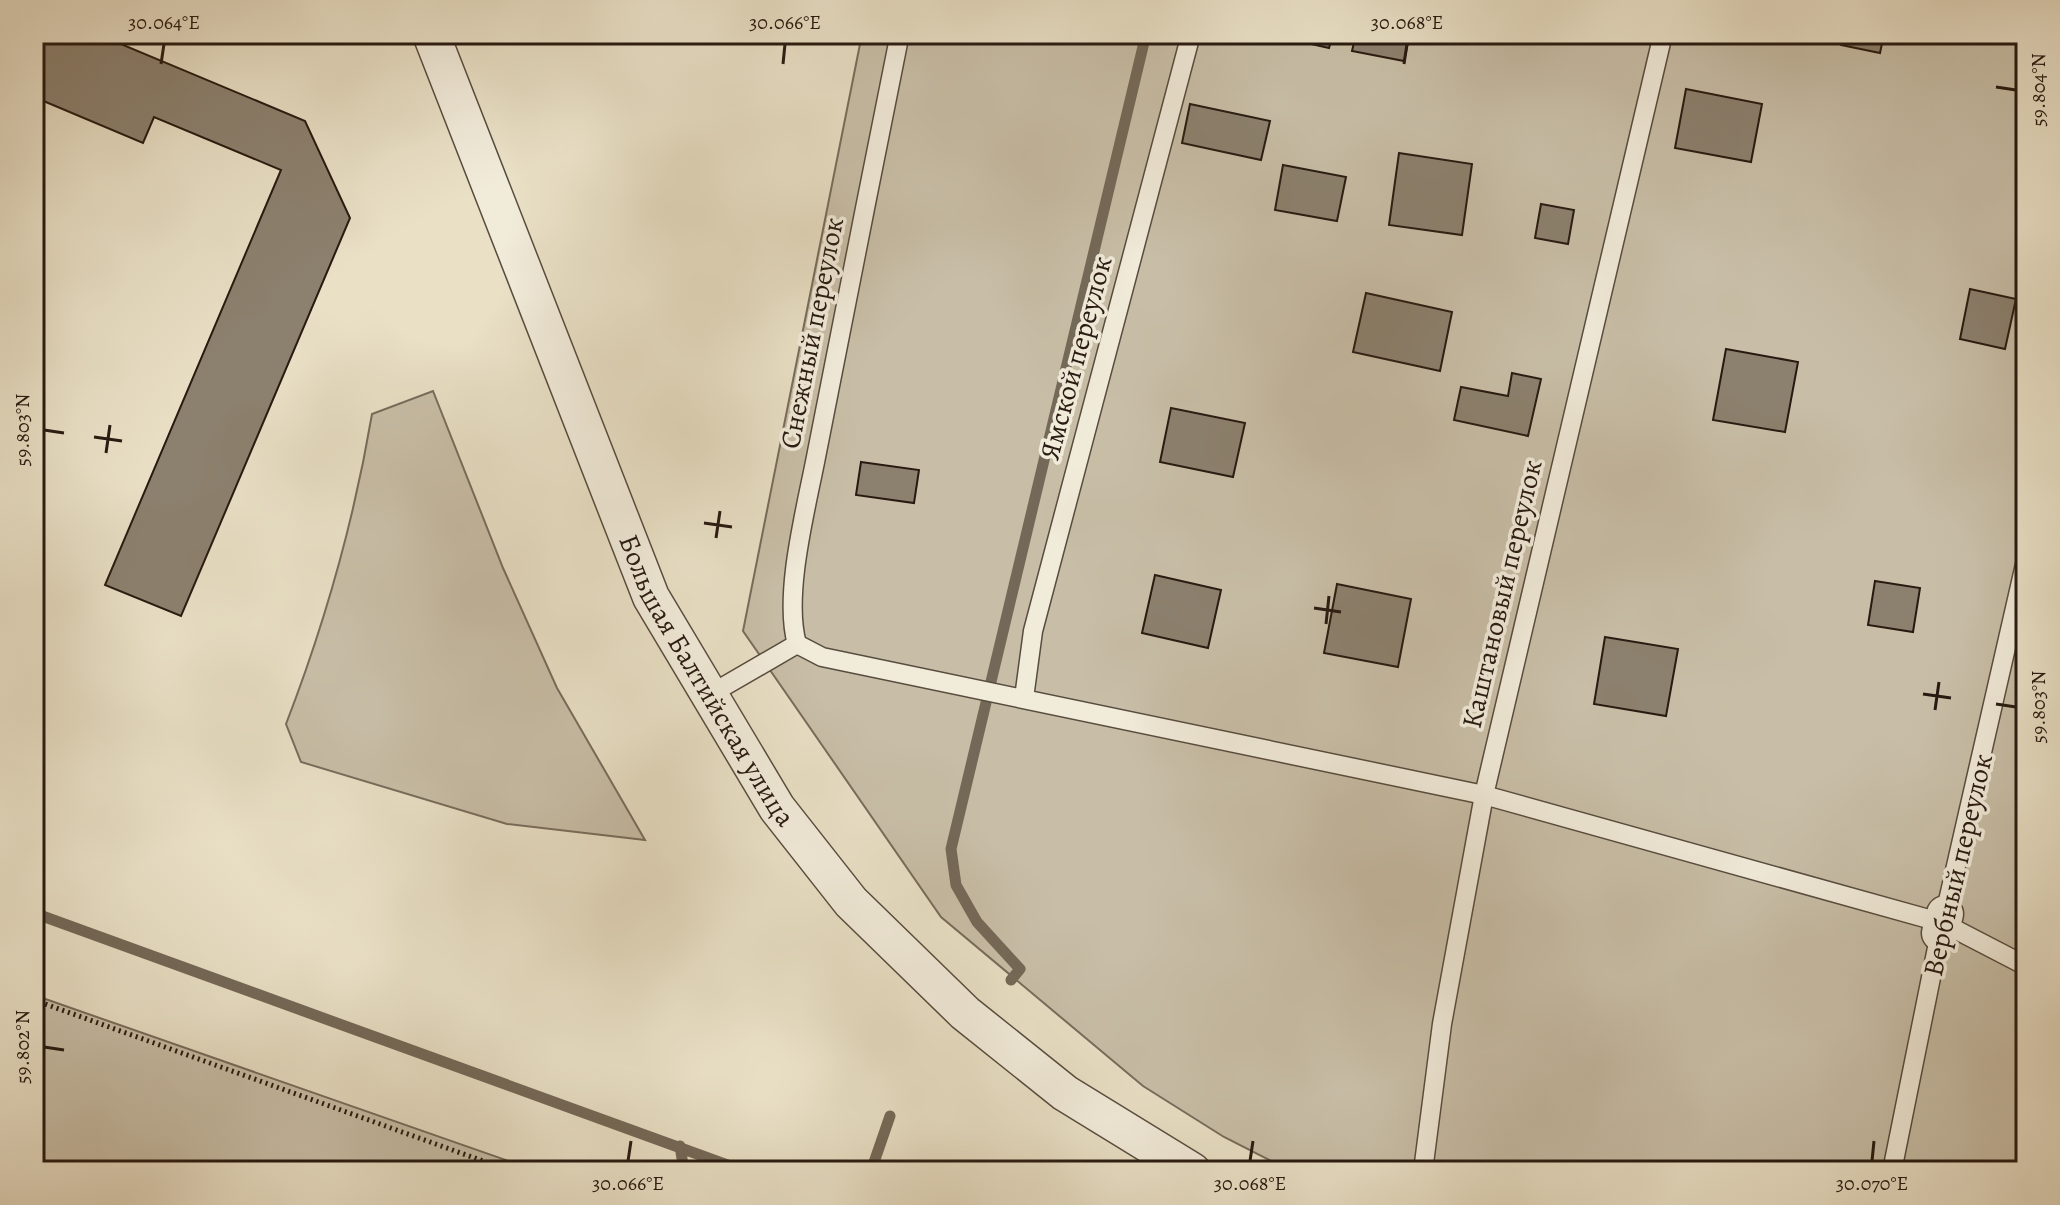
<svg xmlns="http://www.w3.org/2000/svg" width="2060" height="1205" viewBox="0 0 2060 1205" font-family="Alegreya,serif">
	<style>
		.green { fill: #c8bea7; stroke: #786c5c; stroke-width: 2 }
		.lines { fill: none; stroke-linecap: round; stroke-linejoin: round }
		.stream { stroke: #746958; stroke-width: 11 }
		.building { fill: #8c816f; stroke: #281a11; stroke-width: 2 }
		.service-casing { stroke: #584c3e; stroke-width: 21 }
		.minor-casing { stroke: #584c3e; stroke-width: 39 }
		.path { stroke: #281a11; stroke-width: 5; stroke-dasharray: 2 4; stroke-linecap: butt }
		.service { stroke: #f1ebda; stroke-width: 18 }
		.minor { stroke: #f1ebda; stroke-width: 36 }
		.ticks { fill: none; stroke: #281a11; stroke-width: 3 }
		.labels { text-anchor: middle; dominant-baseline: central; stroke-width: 7; stroke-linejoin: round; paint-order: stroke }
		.street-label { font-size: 28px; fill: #281a11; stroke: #f1ebda }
		.neatline { fill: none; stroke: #281a11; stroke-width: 3 }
		.ticks-label { font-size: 20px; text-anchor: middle; fill: #281a11 }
	</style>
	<rect width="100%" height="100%" fill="#e9e0c6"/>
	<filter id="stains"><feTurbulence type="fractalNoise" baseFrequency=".0025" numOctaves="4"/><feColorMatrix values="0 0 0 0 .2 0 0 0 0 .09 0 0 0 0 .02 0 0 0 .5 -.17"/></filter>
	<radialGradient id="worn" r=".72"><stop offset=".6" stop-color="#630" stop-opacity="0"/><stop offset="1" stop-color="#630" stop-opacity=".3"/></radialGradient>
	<path class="green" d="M862,34H2026V1171H1291L1224,1137L1143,1086L941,917L743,631Z
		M433,391L503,568L557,688L645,840L507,824L301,762L286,724C325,623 354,521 372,414Z
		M34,995L537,1171H34Z"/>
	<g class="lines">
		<path class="stream" d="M34,913L744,1171
			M1011,980L1020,969L977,922L956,885L951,849L1146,34
			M680,1146L684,1171
			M871,1171L890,1116"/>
	</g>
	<path class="building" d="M34,34H97L305,121L350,218L181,616L105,585L281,170L154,117L143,143L34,97Z
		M1268,34H1333L1329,48Z
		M1356,34H1410L1404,61L1352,51Z
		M1844,34H1884L1880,53L1841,45Z
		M1958,34H2007L2006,42Z
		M1686,89L1762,104L1751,162L1675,148Z
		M1190,104L1270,121L1261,160L1182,143Z
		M1399,153L1472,164L1462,235L1389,225Z
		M1283,165L1346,177L1337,221L1275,210Z
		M1541,204L1574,210L1568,244L1535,238Z
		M1970,289L2016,299L2005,349L1960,339Z
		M1366,293L1452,312L1440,371L1353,352Z
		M1726,349L1798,362L1785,432L1713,420Z
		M1512,373L1541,379L1528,436L1454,420L1461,387L1508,396Z
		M1171,408L1245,423L1233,477L1160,462Z
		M861,462L919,470L914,503L856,495Z
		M1155,575L1221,590L1208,648L1142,633Z
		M1875,581L1920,588L1913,632L1868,625Z
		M1337,584L1411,599L1398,667L1324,653Z
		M1605,637L1678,649L1666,716L1594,704Z"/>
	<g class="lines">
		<g class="service-casing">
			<path id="service" d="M797,644L822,657L1484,795L1943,923L2026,966
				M797,644C783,595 806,509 816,457C842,319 871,181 898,43L897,34
				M709,695L797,644
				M1024,698L1033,631L1191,34
				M1945,914L2026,560
				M1423,1171L1442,1024L1484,795L1663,34
				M1892,1171L1940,933"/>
		</g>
		<g class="minor-casing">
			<g id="minor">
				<path id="s1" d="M431,34L651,597L777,808L851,902L965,1013L1065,1093L1192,1171"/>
				<path d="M1940,933L1945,914"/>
			</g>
		</g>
		<path class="path" d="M34,1000L511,1171"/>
		<use href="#service" class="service"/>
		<use href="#minor" class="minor"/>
	</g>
	<path class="ticks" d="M161,64L164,44M783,64L785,44M1404,64L1407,44M1996,87L2016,90M44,430L64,433M94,437L122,441M106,453L110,425M704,523L732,527M716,538L720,511M1314,608L1341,612M1326,624L1329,596M1923,694L1951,698M1996,704L2016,707M1935,710L1939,682M44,1047L64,1050M628,1161L631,1141M1250,1161L1253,1141M1872,1161L1874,1141"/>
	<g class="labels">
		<g class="street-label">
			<text transform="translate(812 333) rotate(-79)">Снежный переулок</text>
			<text transform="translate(1076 358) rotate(-75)">Ямской переулок</text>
			<text transform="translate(1502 594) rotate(-77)">Каштановый переулок</text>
			<text stroke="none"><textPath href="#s1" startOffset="704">Большая Балтийская улица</textPath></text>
			<text transform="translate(1958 865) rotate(-77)">Вербный переулок</text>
		</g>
	</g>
	<rect width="2060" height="1205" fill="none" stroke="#e9e0c6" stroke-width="88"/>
	<rect x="44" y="44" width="1972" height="1117" class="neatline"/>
	<g class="ticks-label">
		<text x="164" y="29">30.064°E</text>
		<text x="785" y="29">30.066°E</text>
		<text x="1407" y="29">30.068°E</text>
		<text transform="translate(2038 90) rotate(-90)" y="7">59.804°N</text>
		<text transform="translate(22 430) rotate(-90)" y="7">59.803°N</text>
		<text transform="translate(2038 707) rotate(-90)" y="7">59.803°N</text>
		<text transform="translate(22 1047) rotate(-90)" y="7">59.802°N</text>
		<text x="628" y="1190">30.066°E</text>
		<text x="1250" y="1190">30.068°E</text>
		<text x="1872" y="1190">30.070°E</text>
	</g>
	<rect width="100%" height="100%" filter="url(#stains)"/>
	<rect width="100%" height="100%" fill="url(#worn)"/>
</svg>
